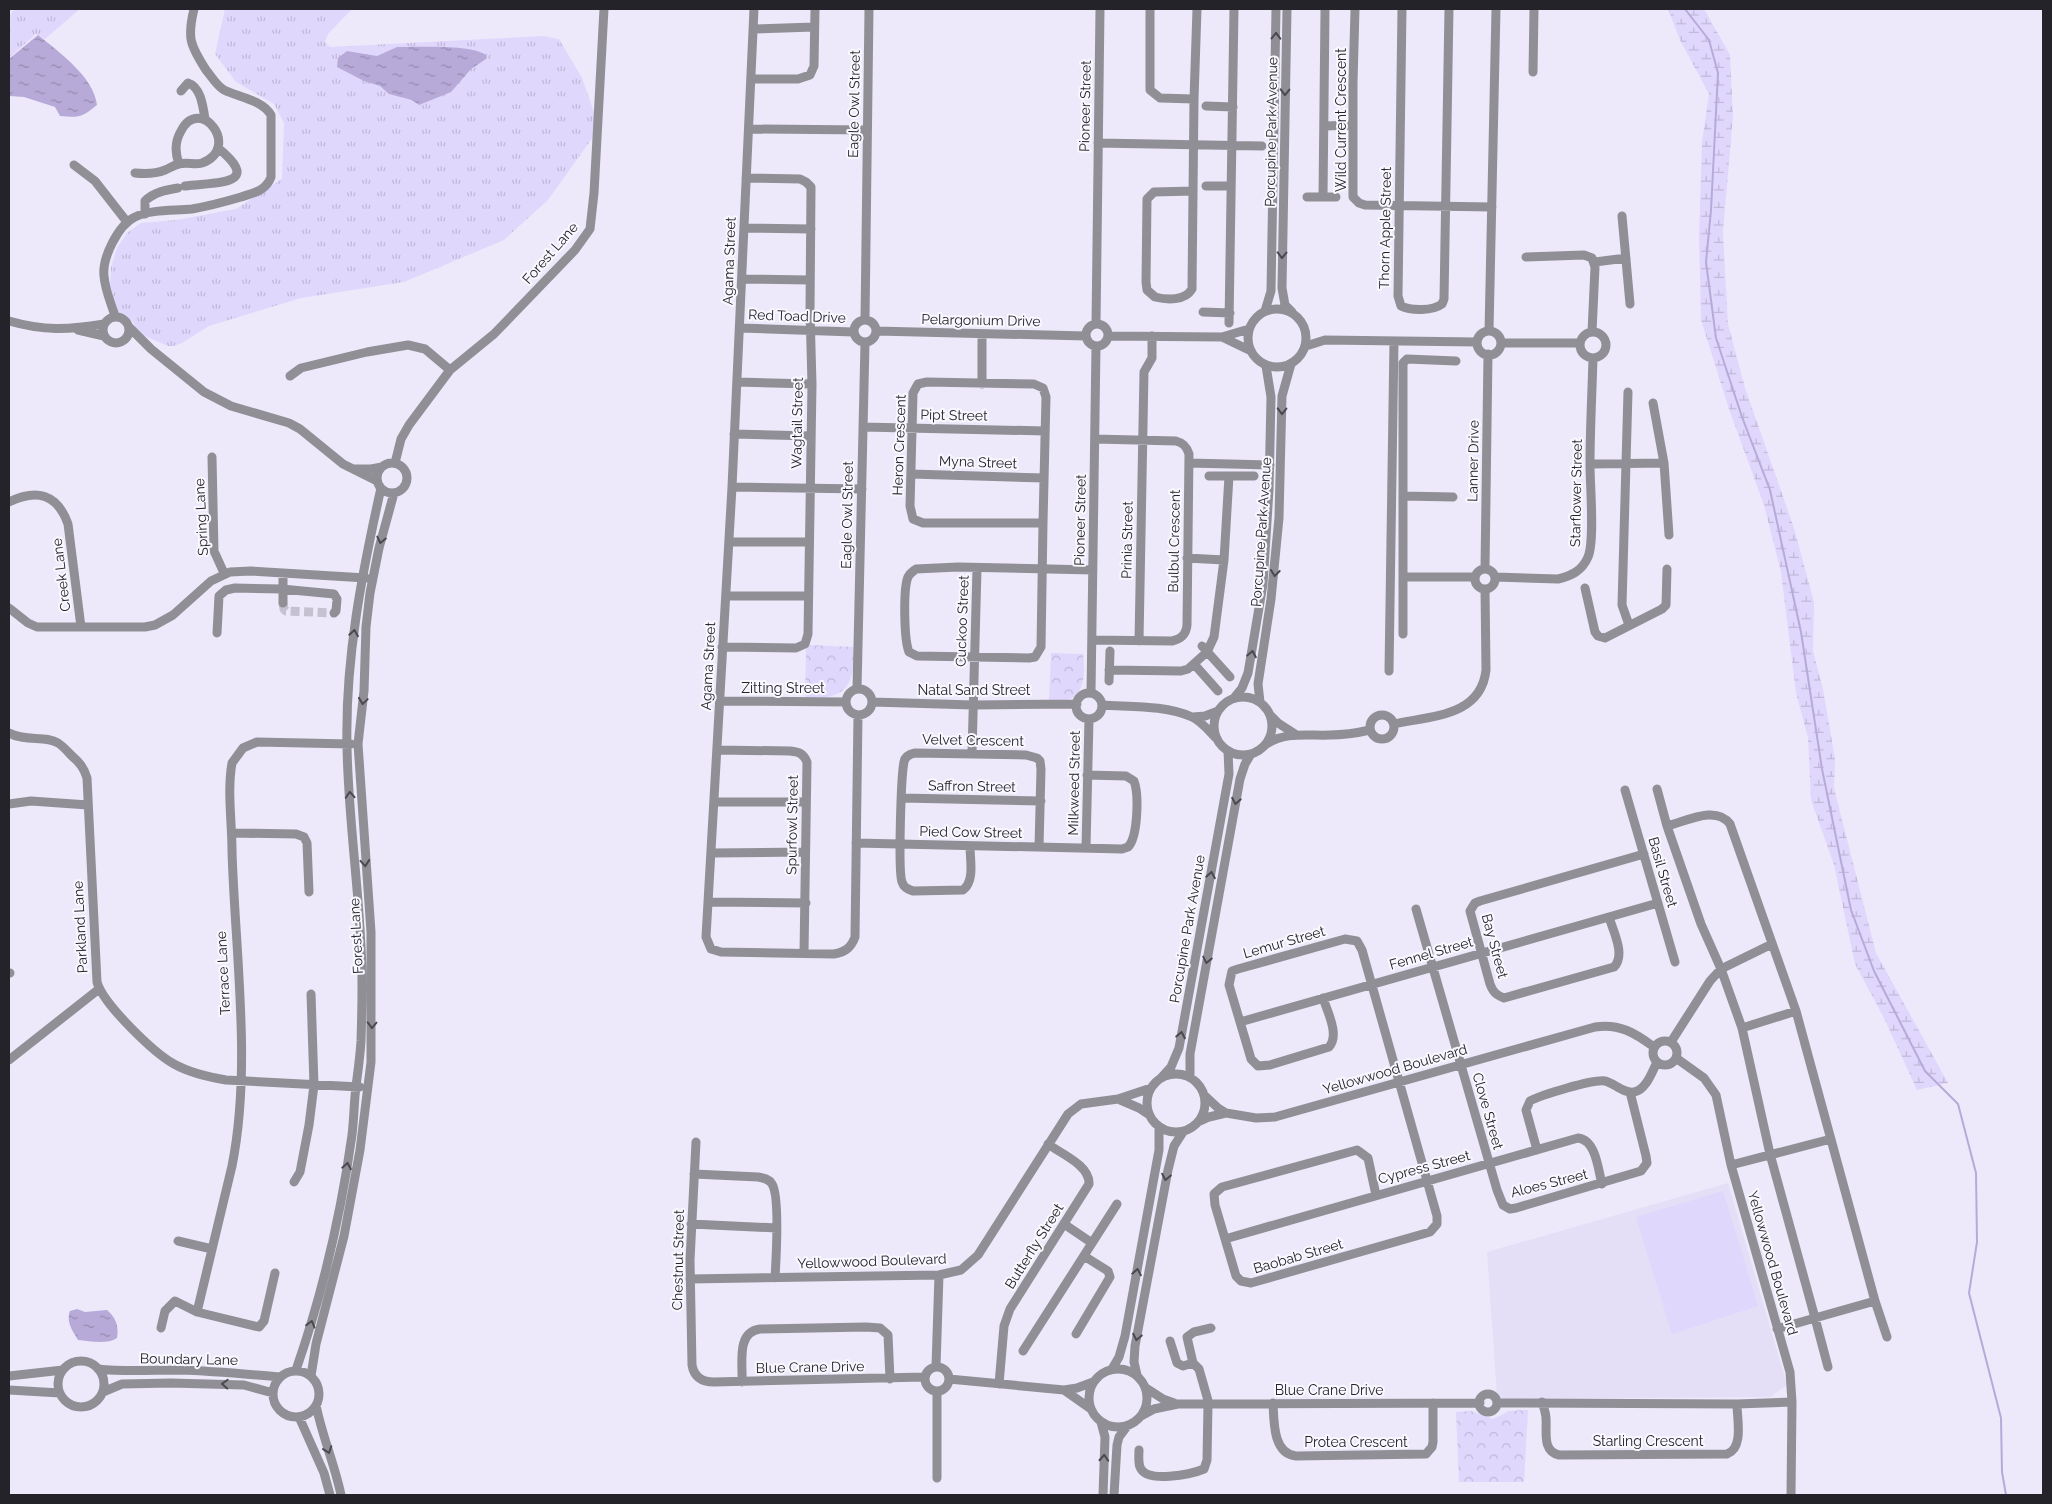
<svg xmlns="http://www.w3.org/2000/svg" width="2052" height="1504" viewBox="0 0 2052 1504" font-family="Raleway,sans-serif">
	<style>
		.built { fill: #e4def7 }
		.grass { fill: url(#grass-tufts) }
		.wetland { fill: url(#wetland-marsh) }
		.park { fill: url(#park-crowns) }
		.garden { fill: #e0d7fc }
		.water { fill: url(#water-ripples) }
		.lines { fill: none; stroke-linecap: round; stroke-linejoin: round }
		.stream { stroke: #b7aad8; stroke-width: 2 }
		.minor-tunnel { stroke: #c5c1d1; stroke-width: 9; stroke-dasharray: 9 4.5; stroke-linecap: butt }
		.minor { stroke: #918f96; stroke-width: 9 }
		.oneway { stroke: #4b4950 }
		.labels { text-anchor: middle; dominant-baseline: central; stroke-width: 4; stroke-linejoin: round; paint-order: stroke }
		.street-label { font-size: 14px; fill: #25232a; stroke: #faf8ff }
	</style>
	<defs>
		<pattern id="grass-tufts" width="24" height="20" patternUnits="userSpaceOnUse" patternTransform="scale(1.25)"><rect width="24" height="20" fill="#e0d7fc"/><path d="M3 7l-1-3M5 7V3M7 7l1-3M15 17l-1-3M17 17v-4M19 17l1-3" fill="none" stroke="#c0b8d8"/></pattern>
		<pattern id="wetland-marsh" width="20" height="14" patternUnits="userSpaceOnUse" patternTransform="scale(1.25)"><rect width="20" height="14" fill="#e0d7fc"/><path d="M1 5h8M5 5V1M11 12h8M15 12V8" fill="none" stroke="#c0b8d8"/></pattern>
		<pattern id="park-crowns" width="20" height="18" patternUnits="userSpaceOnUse" patternTransform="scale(1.25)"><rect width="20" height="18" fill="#e0d7fc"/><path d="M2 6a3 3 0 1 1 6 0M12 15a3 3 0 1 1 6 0" fill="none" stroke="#c0b8d8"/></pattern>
		<pattern id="water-ripples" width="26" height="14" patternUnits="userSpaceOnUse" patternTransform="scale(1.25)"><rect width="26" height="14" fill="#b7aad8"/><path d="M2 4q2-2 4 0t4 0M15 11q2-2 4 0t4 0" fill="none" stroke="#958aaf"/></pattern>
	</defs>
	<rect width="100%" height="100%" fill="#ede9fb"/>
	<path class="built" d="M1728,1183L1787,1385L1770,1397L1503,1399L1497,1395L1487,1252Z"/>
	<path class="grass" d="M14,9H80L45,39L36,34L9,58V17Z
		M225,9H352L328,34L325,42L330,47L544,36L559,39L582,78L595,115L593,137L548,200L504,240L404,282L301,298L209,326L182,343L174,346H168L138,333L133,322L119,314L110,285L111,267L117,248L127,233L141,223L176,220L236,209L282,179L284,123L274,104L236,82L215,54Z"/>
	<path class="wetland" d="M1668,9H1704L1730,55L1733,116L1723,232L1728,324L1745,388L1794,528L1814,602L1813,651L1823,689L1835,759L1834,788L1876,953L1948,1083L1917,1090L1884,1018L1855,964L1834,865L1811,800L1808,738L1796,693L1781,572L1764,505L1729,409L1701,320L1699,237L1702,142L1709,94L1680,40Z"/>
	<path class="park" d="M810,645L854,647C855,686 846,699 805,699L806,648Z
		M1051,653L1083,654C1085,669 1086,697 1066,700C1061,701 1054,700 1049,700Z
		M1528,1410L1524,1482H1459L1456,1412L1471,1411L1493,1419L1509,1411Z"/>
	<path class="garden" d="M1723,1191L1758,1306L1672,1334L1636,1217Z"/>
	<path class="water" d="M38,35C59,52 94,77 97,105C82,117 80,118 60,116L55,107L24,97L9,96V59Z
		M397,47C416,47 472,44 486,55V59L471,69L451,92L419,105L412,100L389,94L380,86L364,81L337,67L338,58L347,51L377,56Z
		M77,1309L85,1312L107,1310C116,1318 119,1326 117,1338C107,1345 89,1341 78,1340C72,1330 66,1322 70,1311Z"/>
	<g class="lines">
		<path class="stream" d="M1685,9L1709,40L1718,73L1711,210L1706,262L1716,338L1742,417L1770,490L1801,632L1822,769L1851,910L1874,971L1925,1071L1958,1104L1976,1173L1977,1242L1969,1293L2001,1418L2002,1472L2006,1495"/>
		<path class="minor-tunnel" d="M283,603L284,609L286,611L334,613"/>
		<path class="minor" d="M754,9L732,487L706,937L711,949L721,952L834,954C845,952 851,948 855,937L858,715
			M1150,9V90L1160,98L1194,99
			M1287,9L1282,288L1285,305L1292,312
			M1355,9L1353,83V197L1359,203L1365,205L1492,207
			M1402,9L1398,296L1401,306C1411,311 1433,311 1442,304L1444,299L1449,9
			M754,29L814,27
			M1533,72L1534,9
			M751,79H798L810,75L814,66L815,9
			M181,91L188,83C201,87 203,107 205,119
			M1206,106L1233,107
			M1325,126L1353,125
			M749,129L867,130
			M1098,143L1262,146
			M74,165L95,181L127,222
			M135,173C145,174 155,174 165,170C170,168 174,165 179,164C187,162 195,165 202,163C242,148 200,94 181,131C175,141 175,153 179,164
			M185,186C211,182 266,187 218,148
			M1206,186H1231
			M1193,191L1154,192L1147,199L1146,282L1147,290L1155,297C1167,300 1185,301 1192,289L1194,99L1197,9
			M1307,197H1336
			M1323,197L1325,10
			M145,214V201C154,192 166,190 178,188
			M1622,216L1630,304
			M744,228L811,229
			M1526,257L1584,255L1592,258L1595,267L1592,332
			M1595,262L1626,258
			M742,279L810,280
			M1248 338a29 29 0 1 1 58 0a29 29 0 1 1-58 0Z
			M1265,311L1271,291L1276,9
			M1203,312L1230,313
			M115,316C111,303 105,290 104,276C102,258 118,225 135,217C152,209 174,211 192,209C209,206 224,202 241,197C253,193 266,191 271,177V115C262,100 239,97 224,90C216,85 212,77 206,70C190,45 187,38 194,9
			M103 330a13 13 0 1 1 26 0a13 13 0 1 1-26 0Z
			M854 331a11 11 0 1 1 22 0a11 11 0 1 1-22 0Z
			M865,320L869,9
			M9,321C44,331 68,330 104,324
			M1229,323L1234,9
			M1086 335a11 11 0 1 1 22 0a11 11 0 1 1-22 0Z
			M1096,324L1100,9
			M129,327L151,349L204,392L231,406L289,423L300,429L343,464L377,481
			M740,328L853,332
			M78,330L104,336
			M876,331L1086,336
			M1489,331L1496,9
			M1477 343a12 12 0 1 1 24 0a12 12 0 1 1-24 0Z
			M1580 345a13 13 0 1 1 26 0a13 13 0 1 1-26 0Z
			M1108,336L1222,337L1249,329
			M1222,337L1249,350
			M1501,343H1580
			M1306,346L1325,340L1477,342
			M290,376L301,368L367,352L408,345L425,349L450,370
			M737,382L812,384
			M927,382L1034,384L1043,388L1046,397L1043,523H923L913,519L910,506L913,393L918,384Z
			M982,384V334
			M1628,392L1622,605L1629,625
			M1653,403L1664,463L1669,535
			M863,427L1045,431
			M734,434L811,436
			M212,457L214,551L224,573
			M377 478a15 15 0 1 1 30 0a15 15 0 1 1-30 0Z
			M395,463L401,439L409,425L450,370L494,334L575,250L590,229L594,193L604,9
			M1189,463L1270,465
			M1590,464L1664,463
			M354,469H371L382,467
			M911,474L1044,478
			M1209,476H1254
			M732,487L862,489
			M1403,496L1453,497
			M9,502C36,489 57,493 68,524L81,627
			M1043,523L1041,647L1035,657L1029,658L917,656L909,652C904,640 903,589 908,577C910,573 912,572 916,569L958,567L1093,570
			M729,542H809
			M1187,558L1224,560
			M1485,568L1488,354
			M1475 579a10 10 0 1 1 20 0a10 10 0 1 1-20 0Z
			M1403,577V363L1407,359L1456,361
			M1495,577L1558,579C1571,576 1582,571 1588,557C1595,541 1590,486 1590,465C1590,430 1592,394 1593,358
			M1585,588L1595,632L1598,636L1605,638L1662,609L1666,605L1667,569
			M726,596H808
			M283,603V573
			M9,608L28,623L37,627H145L155,625L173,615L211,581L230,572L251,571L366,578
			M217,633L219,596L226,590L235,588L282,589L334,594L337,599L336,611L334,613
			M1403,634V577H1475
			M1092,640L1172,641C1181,639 1186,635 1187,625L1189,454C1187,447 1184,443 1176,441L1095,439
			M1139,641L1144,372L1152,358V336
			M1202,646L1230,677
			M722,647L796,648L805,644L808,634L812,384L810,312L811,187L806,182L800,179L746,178
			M1194,664L1218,691
			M1109,670L1181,671L1188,669L1207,652L1214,637L1224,560L1229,476
			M1389,671L1394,341
			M1109,681L1110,651
			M857,689L865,343
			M846 702a13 13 0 1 1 26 0a13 13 0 1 1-26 0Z
			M1091,693L1096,346
			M1076 706a13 13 0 1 1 26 0a13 13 0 1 1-26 0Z
			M1214 726a29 29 0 1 1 58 0a29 29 0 1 1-58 0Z
			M1234,698L1242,688L1248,673L1263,584L1269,490L1271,397L1266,366
			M720,701L846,702
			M872,702L973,705L1077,704
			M1260,702L1258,684L1271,599L1279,518L1282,396L1291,364
			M1102,705C1131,707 1165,705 1192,717C1201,721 1209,731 1216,738
			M1370 727a12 12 0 1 1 24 0a12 12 0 1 1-24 0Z
			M1270,715L1278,723L1295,734
			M1193,717L1205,716L1218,711
			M1394,724C1430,716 1481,717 1486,670L1485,589
			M9,733C25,742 46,735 58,743C63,746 68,752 72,756C80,763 84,768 87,778L97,982C103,1004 154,1053 174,1064C190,1073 208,1077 226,1080L360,1087
			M1265,745C1285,731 1308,736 1330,735C1344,735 1357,733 1370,730
			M717,750L790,751C799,752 803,753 807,762L804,953
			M972,753L977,569
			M1657,789L1667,826
			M1625,790L1675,962
			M902,798L1041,801
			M714,802H806
			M9,804L31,801L88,805
			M232,833L296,834L304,837L307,843L309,892
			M856,843L1122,849L1128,847C1138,837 1139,794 1134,781L1126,776L1087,775
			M970,846C970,860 975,881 963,890L913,891C908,889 904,888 902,882C898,871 901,776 904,762C905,756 910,754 915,753L1026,755L1037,758L1040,761L1041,769L1039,847
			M1086,848L1089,719
			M712,853L805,852
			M709,902L806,903
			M1416,909L1497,1190L1503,1205L1510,1209L1516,1208L1641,1171L1647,1163L1646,1156L1630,1092
			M1609,917C1613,931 1626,955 1614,967L1504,998C1496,995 1493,992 1490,984L1470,911L1475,903L1480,901L1644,854
			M9,973H10
			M1323,998C1327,1011 1340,1035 1329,1047L1270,1065L1258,1066L1251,1059L1249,1052L1229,985L1232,971L1238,969L1345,939L1357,941L1362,950L1437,1216V1224L1430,1232L1251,1283L1241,1281L1236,1276L1215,1205L1214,1194L1222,1187L1357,1150L1368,1158L1376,1195
			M1240,1022L1658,903
			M1742,1028L1796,1011
			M1653 1053a12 12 0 1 1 24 0a12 12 0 1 1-24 0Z
			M1671,1042L1710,981L1721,969L1772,944
			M1676,1058L1704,1078L1716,1095L1731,1165L1790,1372L1792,1402L1791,1495
			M9,1060L99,989
			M1147 1103a29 29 0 1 1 58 0a29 29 0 1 1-58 0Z
			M1190,1077V1054L1240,779L1245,764L1251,754
			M1161,1078L1171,1067L1179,1048L1229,774L1228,751
			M1204,1095L1218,1108L1226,1113L1256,1118L1275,1117L1595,1027C1619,1023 1635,1033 1654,1047
			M1118,1099L1139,1108L1148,1114
			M1198,1122L1209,1117L1226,1113
			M696,1142L690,1260L692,1365C694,1377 702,1382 714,1382L924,1377
			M1537,1150L1526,1110L1530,1101C1541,1095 1593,1079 1605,1081C1614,1083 1624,1094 1634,1092C1646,1090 1652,1072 1657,1062
			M1731,1165L1831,1139
			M694,1174L758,1177C764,1178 769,1179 772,1184C780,1196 776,1261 775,1278
			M294,1182L300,1172L309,1125L314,1085L311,994
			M691,1224L777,1228
			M1064,1224L1092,1243
			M1225,1239L1578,1138C1596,1140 1598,1169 1602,1184
			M178,1241L212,1249
			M690,1279L939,1275L961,1270L978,1255L1068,1114L1081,1104L1118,1099L1151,1088
			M1875,1301L1796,1011L1730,824C1716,805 1687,821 1667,826L1701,924L1721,969L1742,1028L1770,1154L1815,1318L1875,1301L1887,1337
			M197,1312L232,1166C252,1067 235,952 232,851C232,822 227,791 232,763L243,748L257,742L351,744
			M161,1328L165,1311L175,1301L197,1312L259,1327L264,1321L275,1273
			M1777,1329L1815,1318L1828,1367
			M1076,1334L1110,1277L1108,1271L1084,1256
			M1170,1341L1177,1363L1183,1366L1193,1363L1199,1369L1209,1404
			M1023,1351L1117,1204
			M58 1384a23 23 0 1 1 46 0a23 23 0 1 1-46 0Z
			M1193,1363L1187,1337L1194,1332L1211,1328
			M936,1366L939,1275
			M925 1379a12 12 0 1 1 24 0a12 12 0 1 1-24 0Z
			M1089 1398a29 29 0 1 1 58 0a29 29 0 1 1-58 0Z
			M98,1369C125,1372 152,1370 179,1370C213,1371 247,1374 280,1377
			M1112,1369L1119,1357L1125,1336L1159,1150V1128
			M296,1370C322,1295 341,1214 352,1135C354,1119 354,1102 356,1086C358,1071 360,1057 361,1041C362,1010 363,979 361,947C358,880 348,813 347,746C345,659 362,573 381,488
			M273 1394a23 23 0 1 1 46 0a23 23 0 1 1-46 0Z
			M1137,1375L1134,1362L1135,1346L1168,1170L1174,1146L1183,1132
			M9,1376L63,1370
			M311,1376L316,1344L344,1236L360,1150L371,1062V932L358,744L364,691L366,627L370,593L379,548L394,493
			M949,1379L1064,1390L1077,1388L1093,1382
			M742,1382C743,1363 736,1332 760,1329L866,1327L880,1328L888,1335L890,1379
			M999,1384L1004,1326L1010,1309L1089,1184C1090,1165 1061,1154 1048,1144
			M1146,1388L1163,1399L1174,1403
			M9,1390L60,1393
			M1064,1390L1091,1409
			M937,1391V1478
			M103,1392L122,1384L171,1383L244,1385L273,1393
			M1479 1403a9 9 0 1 1 18 0a9 9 0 1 1-18 0Z
			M1542,1402C1544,1408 1546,1413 1546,1419C1547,1432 1542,1451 1559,1455L1727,1454C1744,1448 1737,1419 1737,1404
			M1273,1403C1274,1422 1273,1454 1296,1456L1426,1454L1432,1447L1433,1442V1403
			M1497,1403L1737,1404L1792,1402
			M316,1405C322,1436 335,1465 341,1495
			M1141,1416L1154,1409L1178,1404L1480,1403
			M299,1417L324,1473L330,1495
			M1101,1422L1105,1437L1103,1495
			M1139,1450C1139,1455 1138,1462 1140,1467C1146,1484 1192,1474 1204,1469L1207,1460L1208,1404
			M1114,1495L1117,1445L1119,1437L1128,1425"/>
	</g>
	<defs><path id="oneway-chevron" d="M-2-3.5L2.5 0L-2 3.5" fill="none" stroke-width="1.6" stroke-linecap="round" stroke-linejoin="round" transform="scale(1.25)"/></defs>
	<g class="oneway">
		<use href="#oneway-chevron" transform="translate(1276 36) rotate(-89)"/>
		<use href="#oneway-chevron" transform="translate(1285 92) rotate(91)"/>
		<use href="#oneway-chevron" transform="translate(1282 255) rotate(91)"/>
		<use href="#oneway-chevron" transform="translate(1282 411) rotate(91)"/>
		<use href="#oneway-chevron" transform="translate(381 540) rotate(103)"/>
		<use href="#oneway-chevron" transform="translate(1275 573) rotate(97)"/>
		<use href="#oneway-chevron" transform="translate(354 633) rotate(-81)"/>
		<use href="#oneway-chevron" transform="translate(1252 654) rotate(-79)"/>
		<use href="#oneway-chevron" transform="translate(363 701) rotate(98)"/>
		<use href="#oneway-chevron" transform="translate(350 795) rotate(-94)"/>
		<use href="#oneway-chevron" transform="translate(1236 801) rotate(100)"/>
		<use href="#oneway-chevron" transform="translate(365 863) rotate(85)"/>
		<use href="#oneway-chevron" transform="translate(1211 875) rotate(-80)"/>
		<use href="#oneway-chevron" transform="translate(1207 960) rotate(102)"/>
		<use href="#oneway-chevron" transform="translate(372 1025) rotate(92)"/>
		<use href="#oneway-chevron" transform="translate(1181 1035) rotate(-79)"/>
		<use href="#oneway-chevron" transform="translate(347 1166) rotate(-80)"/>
		<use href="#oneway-chevron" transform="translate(1166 1177) rotate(101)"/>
		<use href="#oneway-chevron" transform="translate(1137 1272) rotate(-80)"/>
		<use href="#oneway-chevron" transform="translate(311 1324) rotate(-75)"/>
		<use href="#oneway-chevron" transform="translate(1137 1337) rotate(101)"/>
		<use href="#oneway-chevron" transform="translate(225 1384) rotate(-177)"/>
		<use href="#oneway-chevron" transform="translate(328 1450) rotate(70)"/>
		<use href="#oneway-chevron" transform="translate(1104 1458) rotate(-87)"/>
	</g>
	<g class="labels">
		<g class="street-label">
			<text transform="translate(854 104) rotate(-89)">Eagle Owl Street</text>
			<text transform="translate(1085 106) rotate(-89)">Pioneer Street</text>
			<text transform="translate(1341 120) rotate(-90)">Wild Current Crescent</text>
			<text transform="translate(1271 132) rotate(-89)">Porcupine Park Avenue</text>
			<text transform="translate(1385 228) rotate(-89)">Thorn Apple Street</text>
			<text transform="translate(550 253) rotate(-49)">Forest Lane</text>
			<text transform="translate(729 261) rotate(-88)">Agama Street</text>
			<text transform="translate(797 316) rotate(2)">Red Toad Drive</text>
			<text transform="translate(981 320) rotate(1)">Pelargonium Drive</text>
			<text transform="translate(954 415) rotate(1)">Pipt Street</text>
			<text transform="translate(797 423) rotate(-89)">Wagtail Street</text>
			<text transform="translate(899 445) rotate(-88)">Heron Crescent</text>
			<text transform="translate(1473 461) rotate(-89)">Lanner Drive</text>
			<text transform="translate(978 462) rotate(2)">Myna Street</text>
			<text transform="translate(1576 493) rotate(-89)">Starflower Street</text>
			<text transform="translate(847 515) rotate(-89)">Eagle Owl Street</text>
			<text transform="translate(201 517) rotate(-93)">Spring Lane</text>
			<text transform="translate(1080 520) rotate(-89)">Pioneer Street</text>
			<text transform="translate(1261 532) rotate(-86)">Porcupine Park Avenue</text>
			<text transform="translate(1127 540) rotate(-89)">Prinia Street</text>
			<text transform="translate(1174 541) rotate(-89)">Bulbul Crescent</text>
			<text transform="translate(61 575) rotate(-97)">Creek Lane</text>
			<text transform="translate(962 621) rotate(-88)">Cuckoo Street</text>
			<text transform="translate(708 666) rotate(-87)">Agama Street</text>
			<text x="783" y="688">Zitting Street</text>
			<text x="974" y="690">Natal Sand Street</text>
			<text transform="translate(973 740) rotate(1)">Velvet Crescent</text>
			<text transform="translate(1074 783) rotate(-89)">Milkweed Street</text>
			<text transform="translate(972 786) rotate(1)">Saffron Street</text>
			<text transform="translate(792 825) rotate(-89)">Spurfowl Street</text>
			<text transform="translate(971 832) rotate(1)">Pied Cow Street</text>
			<text transform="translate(1663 872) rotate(74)">Basil Street</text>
			<text transform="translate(80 927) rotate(-93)">Parkland Lane</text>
			<text transform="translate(1187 929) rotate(-80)">Porcupine Park Avenue</text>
			<text transform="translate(356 936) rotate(-93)">Forest Lane</text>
			<text transform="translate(1284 942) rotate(-16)">Lemur Street</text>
			<text transform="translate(1495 946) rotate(75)">Bay Street</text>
			<text transform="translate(1431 953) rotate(-16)">Fennel Street</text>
			<text transform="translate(223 973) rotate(-93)">Terrace Lane</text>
			<text transform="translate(1395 1069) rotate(-16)">Yellowwood Boulevard</text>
			<text transform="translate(1488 1111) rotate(74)">Clove Street</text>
			<text transform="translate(1424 1167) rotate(-15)">Cypress Street</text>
			<text transform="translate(1549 1183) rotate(-14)">Aloes Street</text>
			<text transform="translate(1034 1246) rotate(-58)">Butterfly Street</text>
			<text transform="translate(1298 1256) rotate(-16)">Baobab Street</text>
			<text transform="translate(678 1260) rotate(-89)">Chestnut Street</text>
			<text transform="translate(872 1261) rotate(-2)">Yellowwood Boulevard</text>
			<text transform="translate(1773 1263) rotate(74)">Yellowwood Boulevard</text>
			<text transform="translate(189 1359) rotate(1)">Boundary Lane</text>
			<text transform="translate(810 1367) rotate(-1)">Blue Crane Drive</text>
			<text x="1329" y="1390">Blue Crane Drive</text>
			<text x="1648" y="1441">Starling Crescent</text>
			<text x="1356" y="1442">Protea Crescent</text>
		</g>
	</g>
	<rect width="2052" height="1504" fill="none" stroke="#25232a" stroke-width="20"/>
</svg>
